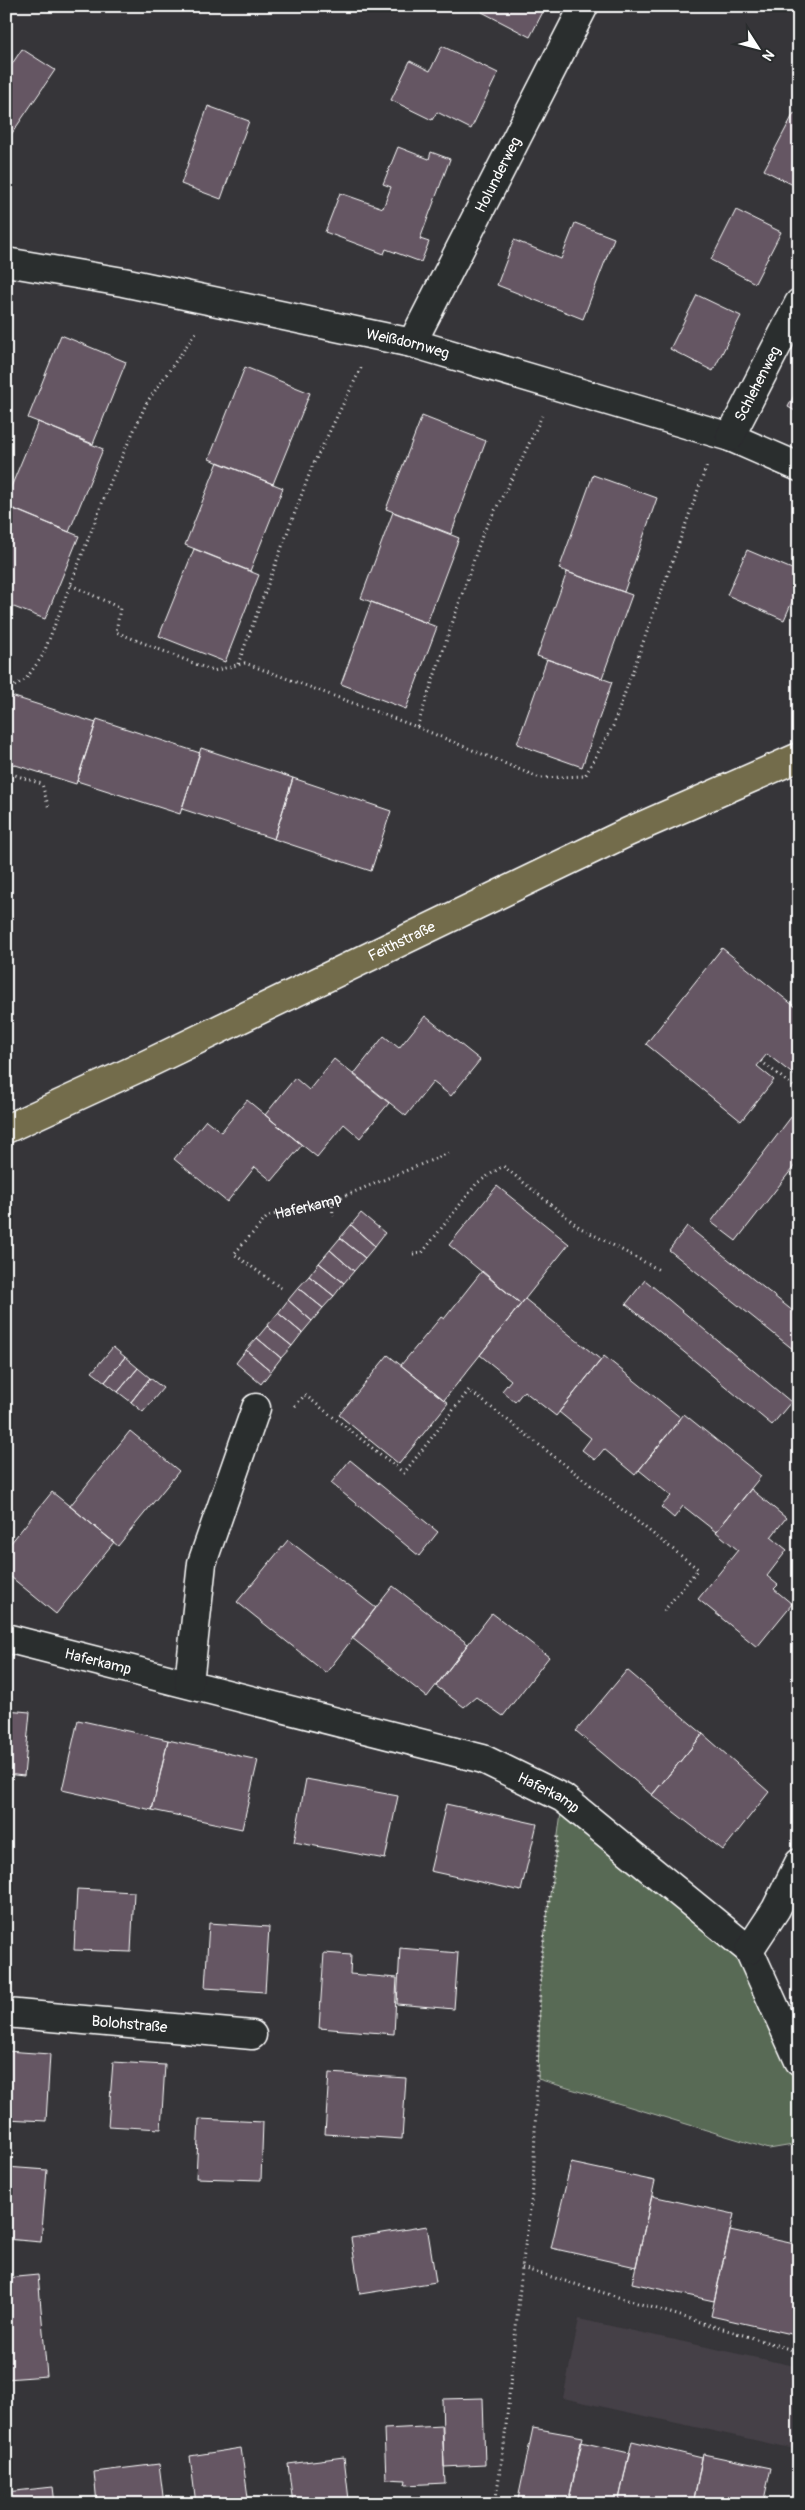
<svg xmlns="http://www.w3.org/2000/svg" width="805" height="2510" viewBox="0 0 805 2510" font-family="Pangolin,sans-serif">
	<style>
		.built { fill: #443f46 }
		.green { fill: #596a54; stroke: #acb4aa }
		.building { fill: #655764; stroke: #fff }
		.lines { fill: none; stroke-linecap: round; stroke-linejoin: round }
		.minor-casing { stroke: #fff; stroke-width: 31 }
		.major-casing { stroke: #fff; stroke-width: 31 }
		.path { stroke: #fff; stroke-width: 3; stroke-dasharray: 1 4; stroke-linecap: butt }
		.minor { stroke: #2a2d2e; stroke-width: 28 }
		.major { stroke: #736c4b; stroke-width: 28 }
		.labels { text-anchor: middle; dominant-baseline: central; stroke-width: 4.5; stroke-linejoin: round; paint-order: stroke }
		.street-label { font-size: 15px; fill: #fff; stroke: #2a2d2e }
	</style>
	<rect width="100%" height="100%" fill="#363539"/>
	<filter id="ink" filterUnits="userSpaceOnUse"><feTurbulence type="fractalNoise" baseFrequency=".02" numOctaves="2"/><feDisplacementMap in="SourceGraphic" scale="10" xChannelSelector="R" yChannelSelector="G"/><feConvolveMatrix kernelMatrix="1 2 1 2 8 2 1 2 1" color-interpolation-filters="sRGB"/></filter>
	<g filter="url(#ink)">
		<path class="built" d="M579,2319L799,2367V2450L563,2398Z"/>
		<path class="green" d="M563,1798L749,1950L799,2061V2144L769,2149L538,2079L541,1961Z"/>
		<path class="building" d="M486,6H546L530,37L482,12Z
			M442,46L498,73L471,129L437,112L432,120L391,100L410,61L430,71Z
			M22,49L55,70L6,142V73Z
			M208,106L249,121L221,199L181,184Z
			M794,113L799,116V188L764,170Z
			M398,147L429,159L431,152L450,159L420,239L429,242L421,262L386,249L384,254L325,232L340,193L383,208L391,187L383,184Z
			M736,210L781,232L755,283L711,260Z
			M575,223L614,238L583,319L497,285L514,240L561,259Z
			M697,295L741,316L713,371L670,349Z
			M61,335L126,362L93,444L28,418Z
			M245,367L310,393L273,484L209,459Z
			M799,386V413L788,407Z
			M422,416L486,441L451,534L386,509Z
			M38,422L103,449L69,532L6,506V499Z
			M218,462L283,488L250,571L185,545Z
			M593,475L657,498L624,592L559,569Z
			M14,509L79,536L45,619L6,604V528Z
			M393,512L459,538L427,623L361,598Z
			M194,549L259,575L225,662L159,636Z
			M747,550L799,572V586L784,620L727,595Z
			M567,572L632,595L602,678L537,656Z
			M371,602L437,627L406,709L341,684Z
			M547,659L612,682L582,767L517,744Z
			M8,695L96,723L76,784L6,762Z
			M97,719L200,753L180,814L77,781Z
			M201,748L293,778L274,839L182,809Z
			M293,778L391,811L371,871L274,839Z
			M722,948L799,1010V1072L795,1076L767,1054L757,1066L774,1080L741,1121L646,1044Z
			M425,1016L480,1060L451,1096L433,1082L406,1116L354,1074L384,1036L399,1048Z
			M334,1059L389,1103L360,1138L344,1124L317,1157L265,1115L295,1078L309,1090Z
			M247,1100L302,1145L272,1181L255,1167L227,1202L174,1159L206,1120L221,1132Z
			M798,1108L799,1160L736,1241L711,1222Z
			M497,1186L569,1244L521,1304L449,1245Z
			M361,1213L385,1233L375,1246L351,1225Z
			M351,1225L375,1246L365,1258L340,1238Z
			M687,1226L799,1316V1354L669,1250Z
			M340,1238L365,1258L354,1271L330,1250Z
			M330,1250L354,1271L344,1283L319,1263Z
			M319,1263L344,1283L334,1296L309,1276Z
			M482,1271L521,1304L444,1400L401,1365L441,1317L444,1319Z
			M309,1276L334,1296L323,1308L298,1288Z
			M645,1280L791,1402L772,1425L626,1304Z
			M298,1288L323,1308L312,1321L288,1300Z
			M525,1299L601,1360L556,1416L524,1391L515,1402L502,1391L511,1380L480,1355Z
			M288,1300L312,1321L302,1333L278,1313Z
			M278,1313L302,1333L292,1346L267,1326Z
			M267,1326L292,1346L281,1358L257,1338Z
			M257,1338L281,1358L271,1371L246,1350Z
			M113,1347L125,1357L105,1382L92,1372Z
			M246,1350L271,1371L261,1384L236,1363Z
			M388,1355L448,1403L399,1464L339,1415Z
			M604,1356L681,1418L635,1475L604,1449L595,1460L582,1450L591,1438L559,1412Z
			M125,1357L138,1368L118,1392L105,1382Z
			M138,1368L150,1378L131,1402L118,1392Z
			M150,1378L163,1388L143,1412L131,1402Z
			M684,1414L761,1476L716,1532L683,1506L674,1518L661,1507L671,1496L639,1470Z
			M130,1431L179,1471L118,1546L70,1506Z
			M350,1460L438,1532L419,1556L331,1483Z
			M751,1489L786,1518L771,1537L787,1550L767,1576L778,1585L774,1589L792,1604L757,1647L698,1599L738,1550L716,1532Z
			M52,1492L114,1542L56,1614L6,1573V1549Z
			M288,1540L376,1608L326,1673L237,1602Z
			M393,1586L468,1644L427,1697L352,1638Z
			M492,1613L549,1657L503,1716L476,1697L464,1707L436,1686Z
			M627,1670L703,1734L652,1795L576,1731Z
			M6,1710L30,1712L24,1776L6,1774Z
			M78,1720L168,1740L152,1810L62,1790Z
			M703,1734L769,1792L723,1850L652,1795Z
			M168,1740L258,1760L242,1829L152,1810Z
			M306,1779L398,1796L385,1859L294,1842Z
			M446,1804L537,1824L521,1891L430,1871Z
			M77,1889L134,1892L131,1952L74,1950Z
			M209,1923L269,1927L265,1992L205,1988Z
			M400,1948L458,1953L454,2009L397,2004Z
			M324,1953L351,1955L350,1974L397,1978L394,2034L319,2028Z
			M6,2051L50,2054L46,2121L6,2119Z
			M113,2062L165,2065L161,2129L108,2126Z
			M329,2073L406,2078L402,2139L325,2134Z
			M199,2119L263,2122L261,2180L196,2178Z
			M571,2163L655,2181L636,2267L551,2248Z
			M6,2167L47,2170L41,2242L6,2239Z
			M652,2196L734,2214L714,2301L632,2283Z
			M427,2226L436,2282L360,2294L351,2238Z
			M730,2230L799,2245V2323L796,2335L711,2316Z
			M38,2275L47,2376L6,2379V2278Z
			M483,2398L485,2465L444,2467L442,2399Z
			M442,2426L445,2483L405,2485L406,2480L386,2479L384,2429Z
			M533,2428L583,2437L568,2504H517Z
			M632,2441L702,2458L693,2504H618Z
			M581,2442L629,2453L618,2504H568Z
			M241,2448L249,2504H196L190,2456Z
			M703,2454L771,2468L763,2504H693Z
			M344,2457L349,2500L293,2504L288,2464Z
			M159,2464L164,2504H97L94,2472Z
			M53,2487L55,2504H6V2492Z"/>
		<g class="lines">
			<g class="minor-casing">
				<g id="minor">
					<path id="s2" d="M6,262L123,282L412,343L730,437L799,467"/>
					<path id="s3" d="M412,343L584,6"/>
					<path id="s4" d="M730,437L799,303"/>
					<path id="s5" d="M6,1638L483,1759L563,1798L749,1950L799,2061"/>
					<path d="M189,1683L202,1563L256,1408"/>
					<path d="M749,1950L776,1909L799,1863"/>
					<path id="s6" d="M6,2013L252,2035"/>
				</g>
			</g>
			<g class="major-casing">
				<g id="major">
					<path id="s7" d="M6,1129L147,1064L628,832L799,757"/>
				</g>
			</g>
			<g class="path">
				<path d="M71,585L120,608L116,632L213,671L245,663L417,727L483,533L519,465L542,416"/>
				<path d="M238,664L312,467L362,366"/>
				<path d="M6,691L26,679L43,655L112,478L147,402L197,331"/>
				<path d="M417,727L540,778L585,776L613,726L707,465"/>
				<path d="M6,772L42,784L49,809"/>
				<path d="M761,1061L799,1091"/>
				<path d="M332,1201L333,1216"/>
				<path d="M413,1254L422,1253L477,1183L503,1166L579,1227L661,1271"/>
				<path id="s1" d="M281,1288L234,1254L268,1216L332,1201L449,1153"/>
				<path d="M295,1406L305,1395L404,1473L469,1390L698,1569L663,1612"/>
				<path d="M522,2268L799,2352"/>
				<path d="M495,2504L504,2445L522,2268L533,2188L541,1961L558,1835"/>
			</g>
			<use href="#minor" class="minor"/>
			<use href="#major" class="major"/>
		</g>
	</g>
	<g class="labels">
		<g class="street-label">
			<text stroke="none"><textPath href="#s3" startOffset="189">Holunderweg</textPath></text>
			<text stroke="none"><textPath href="#s2" startOffset="410">Weißdornweg</textPath></text>
			<text stroke="none"><textPath href="#s4" startOffset="60">Schlehenweg</textPath></text>
			<text stroke="none"><textPath href="#s7" startOffset="438">Feithstraße</textPath></text>
			<text stroke="none"><textPath href="#s1" startOffset="150">Haferkamp</textPath></text>
			<text stroke="none"><textPath href="#s5" startOffset="95">Haferkamp</textPath></text>
			<text stroke="none"><textPath href="#s5" startOffset="566">Haferkamp</textPath></text>
			<text stroke="none"><textPath href="#s6" startOffset="124">Bolohstraße</textPath></text>
		</g>
	</g>
	<rect width="805" height="2510" fill="none" stroke="#2a2d2e" stroke-width="25"/>
	<rect x="12" y="12" width="780" height="2485" fill="none" stroke="#fff" stroke-width="2" filter="url(#ink)"/>
	<g transform="translate(758 48) rotate(126)" stroke="#2a2d2e" stroke-width="4" paint-order="stroke">
	<path d="M0-4L9 19L0 12L-9 19Z" fill="#ffffff"/>
	<text y="-8" font-size="14" font-weight="bold" text-anchor="middle" fill="#ffffff">N</text>
	</g>
</svg>
